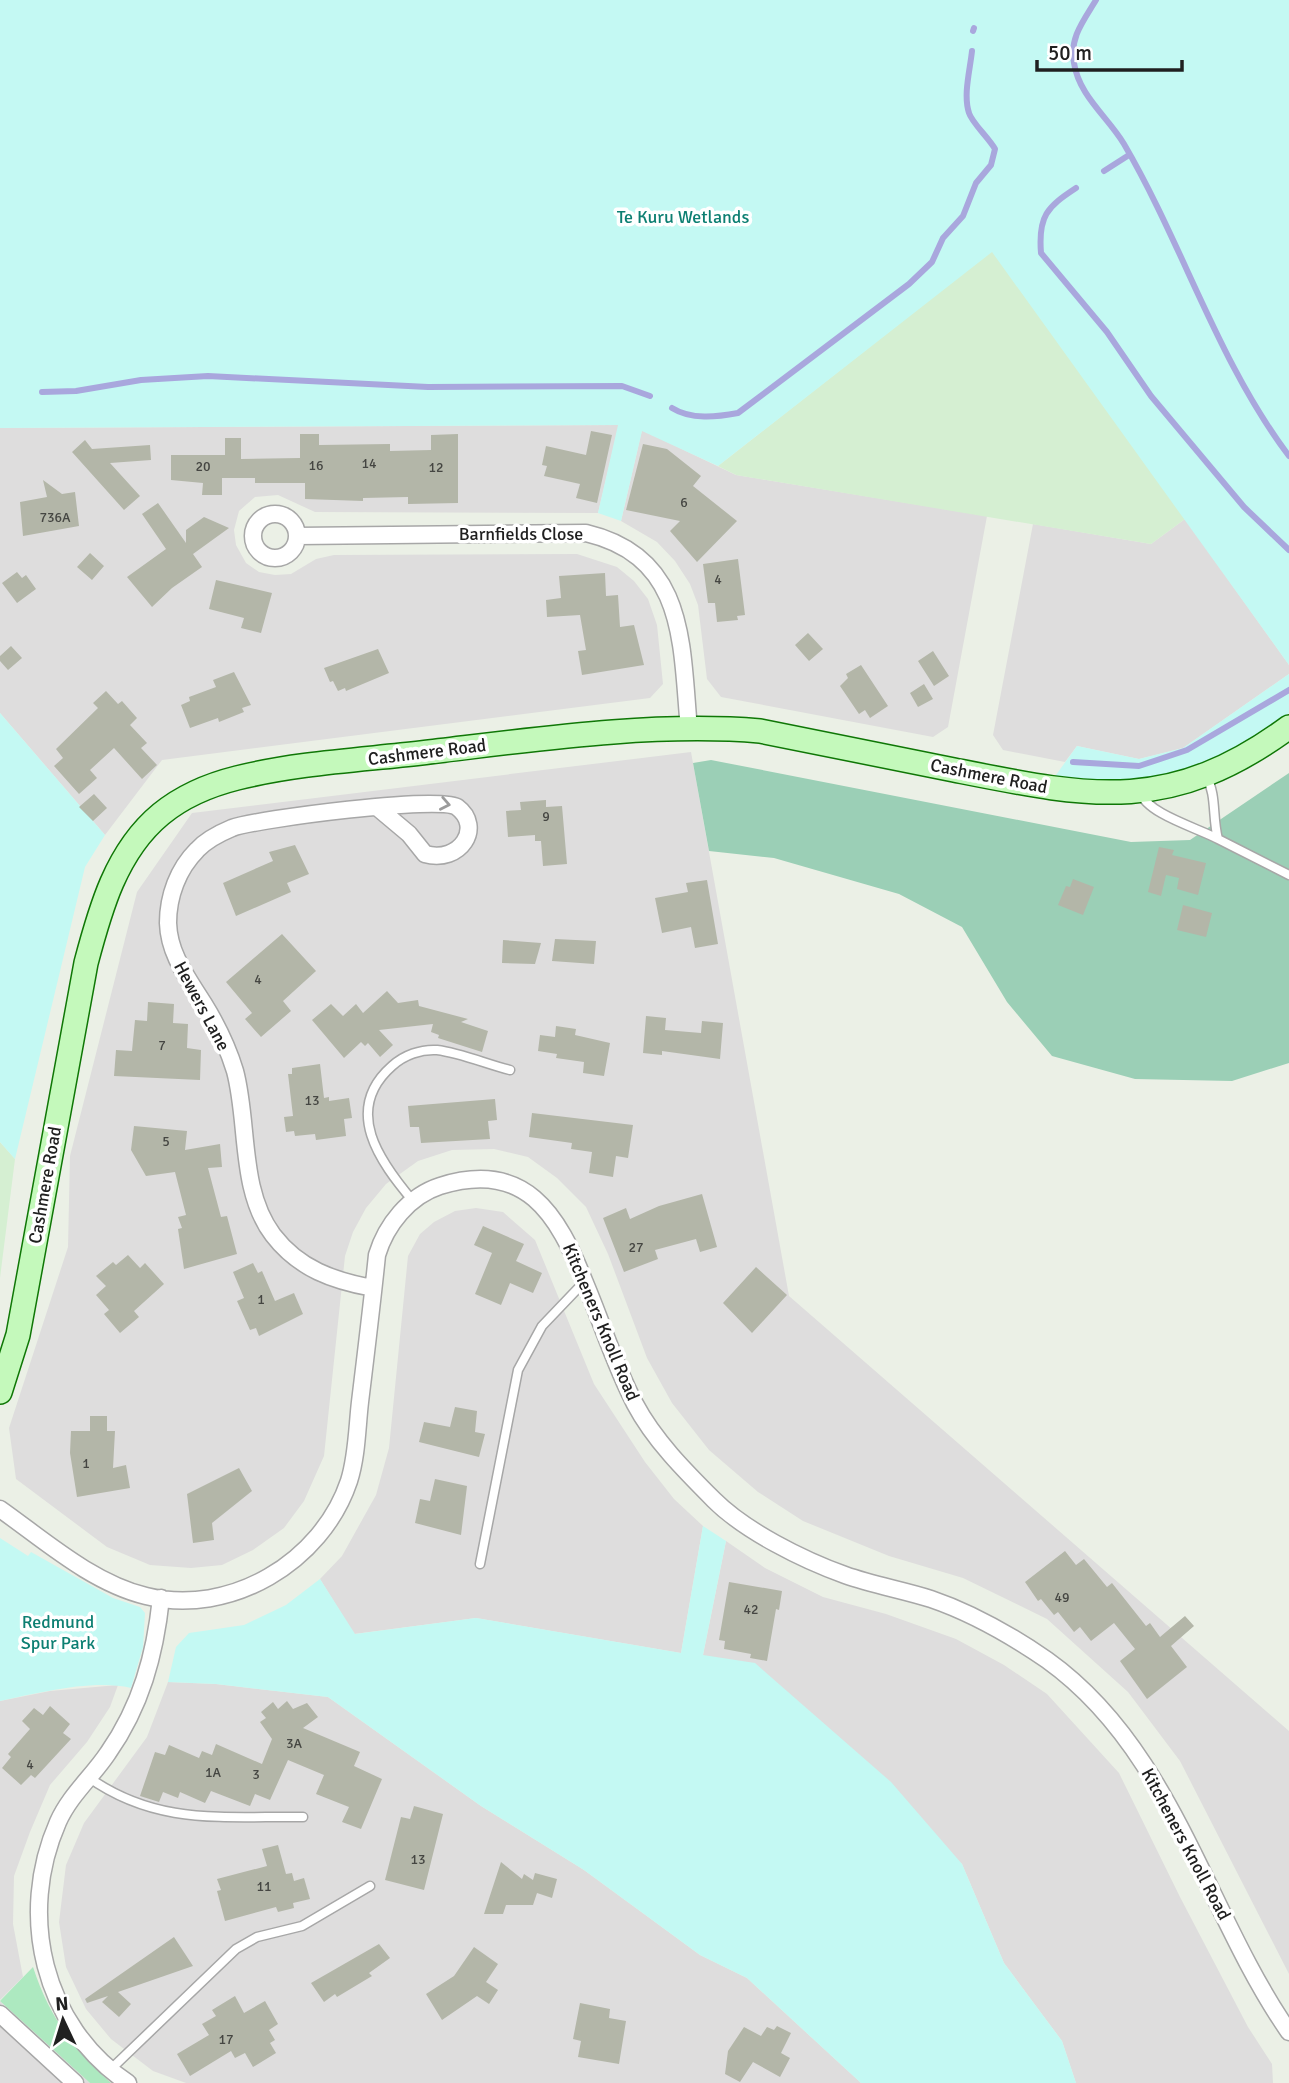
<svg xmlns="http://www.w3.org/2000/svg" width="1289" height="2083" viewBox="0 0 1289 2083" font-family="Signika,sans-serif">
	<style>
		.residential { fill: #dedddd }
		.farmland { fill: #d5efd2 }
		.grass { fill: #ade9c0 }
		.forest { fill: #9bcfb6 }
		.park { fill: #c4f9f3 }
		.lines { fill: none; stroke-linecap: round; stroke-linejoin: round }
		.stream { stroke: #a9a7dd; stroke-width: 6 }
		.building { fill: #b3b6a8 }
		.lane-casing { stroke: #a7a7a7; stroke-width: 11 }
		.street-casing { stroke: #a7a7a7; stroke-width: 19 }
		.secondary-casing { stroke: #0f7706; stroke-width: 26 }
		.lane { stroke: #fff; stroke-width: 8 }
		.street { stroke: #fff; stroke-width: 16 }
		.secondary { stroke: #c4f9bb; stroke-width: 23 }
		.oneway { stroke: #9b9b9b }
		.labels { text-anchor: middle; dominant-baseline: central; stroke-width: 7; stroke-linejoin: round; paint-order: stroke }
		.number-label { font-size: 14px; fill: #454642 }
		.park-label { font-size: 18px; fill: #0d7f72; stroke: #fff }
		.street-label { font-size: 18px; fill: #202020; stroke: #fff }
	</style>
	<rect width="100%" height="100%" fill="#ebf0e6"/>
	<path class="residential" d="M619,425L598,513L315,512L278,495L255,497L239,511L234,530L236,545L246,563L259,572L275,575L291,574L316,559L334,555L577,554L617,567L634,581L648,599L657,625L663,684L650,698L162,760L105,835L0,713V428Z
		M642,430L736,475L987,516L948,727L933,737L721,697L707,679L698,605L690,584L675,561L657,542L621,521Z
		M1185,519L1289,665V674L1183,748L1139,759L1077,746L1065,762L1003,750L993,735L1033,524L1151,544Z
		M691,752L789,1296L1289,1731V1974L1180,1761L1128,1692L1047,1619L963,1578L889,1556L803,1521L758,1492L709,1450L672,1403L647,1358L608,1254L586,1207L557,1178L528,1157L494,1149L452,1150L418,1161L386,1184L366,1208L353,1232L345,1256L324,1456L304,1501L284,1528L253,1550L222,1565L191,1568L150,1565L107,1547L16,1479L9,1428L68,1247L70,1156L137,892L192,813Z
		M476,1208L503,1212L535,1240L594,1384L645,1462L674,1499L703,1526L681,1653L476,1618L354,1634L320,1579L342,1556L376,1495L389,1448L408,1256L420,1234L434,1222L455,1211Z
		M726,1541L765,1568L823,1597L886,1614L956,1639L1004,1665L1047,1694L1119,1773L1180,1897L1248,2027L1272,2064L1273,2083H1076L1062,2041L1004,1963L962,1864L703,1655Z
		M168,1682L216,1684L328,1697L481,1806L584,1870L700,1955L747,1978L861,2083H186L153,2071L111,2039L86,2009L66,1967L59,1922L66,1865L84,1823L147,1737Z
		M118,1685L110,1707L87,1742L50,1785L30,1832L14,1876L13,1924L23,1977L0,2000V1701L50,1691Z
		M0,2001L90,2083H0Z"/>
	<path class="farmland" d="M992,251L1185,519L1151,544L736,475L718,466Z
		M0,1142L15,1159L0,1278Z"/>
	<path class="grass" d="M33,1967C49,2016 73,2049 111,2083H90L0,2001Z"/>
	<path class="forest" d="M711,760L1131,842L1190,840L1289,773V1063L1232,1081L1135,1079L1052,1056L1007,1002L962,927L899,894L774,858L709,851L693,763Z"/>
	<path class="park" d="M0,0H1289V665L992,252L718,466L642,431L621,521L598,513L618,425L0,428Z
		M1289,674V713C1244,747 1187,782 1129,783C1104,783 1078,781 1053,779L1077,746L1139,759L1183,748Z
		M0,713L105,835L85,867L15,1159L0,1142Z
		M703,1526L726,1541L703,1655L755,1663L891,1782L962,1864L1004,1963L1062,2041L1076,2083H861L747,1978L700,1955L584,1870L481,1806L328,1697L216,1684L168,1682L176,1647L189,1633L244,1625L286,1605L320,1579L355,1634L476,1618L681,1653Z
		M0,1538L28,1556L31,1552L113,1598L140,1607L145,1613L143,1647L131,1688C93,1679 38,1693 0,1701Z"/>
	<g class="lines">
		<path class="stream" d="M1096,0C1084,20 1069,38 1074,63C1079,96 1108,117 1124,144C1183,245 1218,362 1289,456
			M973,31L974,28
			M1104,171L1129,155
			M1076,188C1047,207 1038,216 1041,253L1107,332L1151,396L1244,507L1289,550
			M42,392L76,391L141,380L208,376L428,387L622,386L650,396
			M672,408C691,420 717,417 738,413L909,284L932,262L943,238L963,216L976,183L991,165L995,149C989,138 972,123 969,113C963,95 970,70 972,51
			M1073,762L1139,766L1187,750L1289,690"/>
	</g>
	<path class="building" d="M591,431L612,435L597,503L576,498L580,484L544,476L547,466L542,465L546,446L586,455Z
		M300,434H319V445L390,444V451L431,450V435L458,434V503L408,504V497L363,498V501L305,499V483H255V478H222V495H202L203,483L171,480V455H225V438H241V459L300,458Z
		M85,440L92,449L150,445L151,460L110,463L140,496L124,510L72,452Z
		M643,444L667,449L701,476L693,486L737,521L697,562L670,531L680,521L626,510Z
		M43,480L62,494L75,492L79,526L23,536L20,502L47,497Z
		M158,503L186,543V530L204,517L229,528L193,554L202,567L172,588L152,607L127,577L166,549L142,514Z
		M90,553L104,566L92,580L77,567Z
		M738,559L745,615L737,616L738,620L717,622L715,603H708L703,564Z
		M17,572L22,578L26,575L36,589L17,603L2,583Z
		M605,573L606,596L618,595L620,627L634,625L644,665L582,675L578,651L586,650L580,615L547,617L546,600L561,598L559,576Z
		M216,580L272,593L261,633L241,628L244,618L209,609Z
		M808,633L823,649L809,661L795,645Z
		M11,646L22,658L8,670L0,661V656Z
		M378,649L389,673L346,691L345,688L338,691L333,681L330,682L324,668Z
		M933,651L949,676L934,686L918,661Z
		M861,665L888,706L870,718L865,710L859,714L840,686L848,678L846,674Z
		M234,672L251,705L242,708L244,712L219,722L218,718L190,728L181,705L190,701L189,697L216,687L213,680Z
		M924,684L933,699L918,707L910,693Z
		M106,691L118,704L122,701L137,718L130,725L147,743L141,748L157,765L142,779L114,748L90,770L97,778L79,794L54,766L63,758L56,749L98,708L93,703Z
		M94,794L107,808L93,821L79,807Z
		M546,800V807L562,806L567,864L543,866L541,841H535V835L508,837L506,811L521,810L520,802Z
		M295,845L309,874L287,883L291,892L236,916L223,883L273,861L269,852Z
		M1159,847L1174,850L1172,855L1206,863L1198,895L1177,889L1179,878L1166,875L1161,896L1148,892Z
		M1073,879L1094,887L1083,915L1058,905L1066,886L1070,887Z
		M707,880L718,944L695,948L691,927L662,933L655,898L688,892L686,883Z
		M1183,905L1212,913L1206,937L1177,930Z
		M282,934L316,971L283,1001L291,1011L261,1037L245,1019L252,1013L226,982Z
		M555,939L596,941L594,964L552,961Z
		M503,940L541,943L535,964L502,963Z
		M387,991L398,1003L418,1000L419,1006L468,1019L461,1022L488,1031L482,1052L438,1038L439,1035L431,1032L433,1024L379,1030L393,1045L380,1057L368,1043L365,1046L361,1042L344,1058L312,1020L331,1004L343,1016L356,1004L363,1013Z
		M148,1002L174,1004L173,1023L188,1024L187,1048L201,1050L200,1080L114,1076L116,1050L132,1051L135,1020L147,1021Z
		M646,1016L666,1018L665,1030L701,1033L702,1021L723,1023L720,1059L662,1051V1055L643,1053Z
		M556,1026L576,1029L575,1035L610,1043L604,1076L583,1073L584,1062L556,1058L557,1054L538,1051L540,1035L555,1037Z
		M320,1064L324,1098L329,1097V1101L349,1098L352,1118L344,1119L346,1136L316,1140L315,1134L295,1136L294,1131L286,1132L284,1117L293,1116L288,1074H292V1068Z
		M495,1099L497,1120L488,1121L490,1139L421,1143L419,1127H410L408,1106Z
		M532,1113L633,1125L628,1158L616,1156L613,1177L589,1173L592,1152L571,1149L572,1143L529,1137Z
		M134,1126L187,1131L185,1150L220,1144L222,1167L208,1168L221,1217L227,1216L237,1254L184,1269L178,1229L182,1228L178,1217L186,1215L175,1172L146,1176L131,1150Z
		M702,1194L717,1247L700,1252L696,1239L655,1250L658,1259L624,1272L603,1218L626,1208L630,1219L659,1206Z
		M483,1226L524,1244L516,1261L542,1273L533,1293L510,1283L501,1305L475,1294L492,1253L474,1245Z
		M128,1255L140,1268L145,1263L164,1284L134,1311L139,1317L120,1333L104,1314L109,1310L96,1295L106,1286L96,1276L113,1262L116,1265Z
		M253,1263L258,1273L262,1271L275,1301L294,1293L303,1314L259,1336L256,1328L250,1330L237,1301L244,1298L233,1272Z
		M756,1267L787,1295L752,1333L723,1303Z
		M455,1407L477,1411L475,1432L485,1434L479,1457L419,1442L424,1422L450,1427Z
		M90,1416H107V1431H115L113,1468L126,1465L130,1488L77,1497L70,1453L71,1431H90Z
		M239,1468L252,1491L212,1523L214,1540L193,1543L187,1494Z
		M435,1479L467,1486L461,1535L415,1523L420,1499L430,1501Z
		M1065,1551L1076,1565L1084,1559L1107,1587L1112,1583L1146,1626L1150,1623L1160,1637L1185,1616L1194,1626L1171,1646L1187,1667L1147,1699L1120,1661L1135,1649L1114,1623L1091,1641L1080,1627L1074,1632L1058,1612L1054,1615L1041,1599L1038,1601L1025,1582Z
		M729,1582L782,1591L779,1610L776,1609L767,1661L750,1658L751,1654L724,1649L725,1641L719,1640Z
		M287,1701L293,1709L307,1703L318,1717L303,1728L360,1752L354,1766L382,1779L361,1829L342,1822L349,1807L316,1794L324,1775L288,1760L270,1800L255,1794L250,1806L211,1791L205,1803L180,1792L178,1798L163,1792L159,1802L140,1796L155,1752L165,1755L169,1745L199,1758L202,1751L212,1755L216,1744L262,1764L272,1739L260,1722L266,1718L261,1712L273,1702L278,1709Z
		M50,1706L70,1724L63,1733L71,1739L35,1778L31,1775L21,1785L2,1768L11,1757L8,1754L30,1729L22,1721L34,1708L43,1715Z
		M414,1806L443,1814L424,1890L385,1880L401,1817L410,1819Z
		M278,1845L286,1874L292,1873L294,1881L304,1878L310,1899L293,1903L294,1908L278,1912L276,1907L225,1921L217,1891L221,1890L217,1879L267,1866L262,1849Z
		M501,1862L522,1879L524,1874L533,1880L535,1873L557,1879L552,1898L537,1893L533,1905H506L503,1914H484Z
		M174,1937L193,1966L118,1992L131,2004L119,2017L102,2002L108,1996L87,2003L85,1999Z
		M379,1944L390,1958L369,1973L372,1976L337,1997L335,1994L324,2002L311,1983Z
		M474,1947L498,1964L486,1982L498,1990L489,2004L477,1996L442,2020L426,1994L454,1976Z
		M235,1996L244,2013L265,2001L278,2024L269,2030L275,2040L270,2043L276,2053L253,2067L245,2053L235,2058L231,2051L190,2076L177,2054L209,2035L202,2024L216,2016L212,2010Z
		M580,2003L610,2009L609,2018L626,2021L619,2064L578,2057L581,2041L573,2039Z
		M777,2026L791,2033L781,2053L790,2058L780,2077L753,2062L740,2082L725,2074L728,2051L744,2027L761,2036L767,2027L774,2030Z"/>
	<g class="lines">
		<g class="lane-casing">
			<path id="lane" d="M1206,776C1217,795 1212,817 1218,839L1289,875
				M1140,792C1147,814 1198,828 1218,839
				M413,1201C380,1162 342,1110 392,1066C404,1055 421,1049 437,1050C461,1053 486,1064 510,1070
				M480,1564L518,1370L542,1326L585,1281
				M88,1777C157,1826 223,1816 303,1817
				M110,2070L236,1949L257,1937L302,1926L370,1886"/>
		</g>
		<g class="street-casing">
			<path id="street" d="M253 536a22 22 0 1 1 44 0a22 22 0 1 1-44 0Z
				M297,536L586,533C687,557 681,644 689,729
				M373,1288C334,1281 299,1269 273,1235C239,1190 249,1123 235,1071C228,1048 217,1025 204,1004C188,978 169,955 168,923C168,896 178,869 197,850C206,840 220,833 232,828C256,819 443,795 457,807C484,827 460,864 425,854L409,834L378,808
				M0,1509C44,1540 92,1583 146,1596C230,1617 322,1562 349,1481C357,1456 357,1428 360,1402C366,1353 372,1304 377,1255C386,1225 409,1196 440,1186C525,1159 558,1214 585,1283C602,1323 615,1366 635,1404C654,1440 685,1471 714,1500C745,1531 803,1560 845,1575C873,1585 903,1590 931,1599C972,1613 1012,1636 1047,1660C1173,1750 1205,1911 1289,2032
				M0,2014L75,2083
				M128,2083C43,2026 17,1915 58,1822C70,1795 92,1777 108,1753C141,1706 155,1655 161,1598"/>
		</g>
		<g class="secondary-casing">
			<path id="secondary" d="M0,1392L18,1335L86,963C100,910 116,851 161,814C183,796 209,785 237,778C297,763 360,760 421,753C531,740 650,722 760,731C825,744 889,757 954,770C1090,797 1169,815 1289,727"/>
		</g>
		<use href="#lane" class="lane"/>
		<use href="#street" class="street"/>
		<use href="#secondary" class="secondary"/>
	</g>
	<defs><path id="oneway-chevron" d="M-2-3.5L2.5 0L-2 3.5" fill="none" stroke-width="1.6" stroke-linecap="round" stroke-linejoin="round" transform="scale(1.75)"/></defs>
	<use class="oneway" href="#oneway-chevron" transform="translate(445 804) rotate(11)"/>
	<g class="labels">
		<g class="number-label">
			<text x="369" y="463">14</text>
			<text x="316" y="465">16</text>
			<text x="203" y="466">20</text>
			<text x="436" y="467">12</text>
			<text x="684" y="502">6</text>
			<text x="55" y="517">736A</text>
			<text x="718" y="579">4</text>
			<text x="546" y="816">9</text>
			<text x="258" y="979">4</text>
			<text x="162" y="1045">7</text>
			<text x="312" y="1100">13</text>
			<text x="166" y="1141">5</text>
			<text x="636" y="1247">27</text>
			<text x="261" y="1299">1</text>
			<text x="86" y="1463">1</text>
			<text x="1062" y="1597">49</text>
			<text x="751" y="1609">42</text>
			<text x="294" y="1743">3A</text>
			<text x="30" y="1764">4</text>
			<text x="213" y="1772">1A</text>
			<text x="256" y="1774">3</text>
			<text x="418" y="1859">13</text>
			<text x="264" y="1886">11</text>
			<text x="226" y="2039">17</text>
		</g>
		<g class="park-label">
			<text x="683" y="217">Te Kuru Wetlands</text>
			<text x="58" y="1622">Redmund<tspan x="58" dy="21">Spur Park</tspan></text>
		</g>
		<g class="street-label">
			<text x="521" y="534">Barnfields Close</text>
			<text transform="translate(427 752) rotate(-7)">Cashmere Road</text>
			<text transform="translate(989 776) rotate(11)">Cashmere Road</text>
			<text transform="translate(202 1006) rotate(62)">Hewers Lane</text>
			<text transform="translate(45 1185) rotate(-80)">Cashmere Road</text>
			<text transform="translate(601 1322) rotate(67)">Kitcheners Knoll Road</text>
			<text transform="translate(1186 1844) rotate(62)">Kitcheners Knoll Road</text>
		</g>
	</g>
	<g transform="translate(63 2020) rotate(356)" stroke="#ffffff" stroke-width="5" paint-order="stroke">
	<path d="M0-5L12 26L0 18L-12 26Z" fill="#202020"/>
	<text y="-10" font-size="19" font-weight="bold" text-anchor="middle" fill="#202020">N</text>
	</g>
	<path d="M1037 60v10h145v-10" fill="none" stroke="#202020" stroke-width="3.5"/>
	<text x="1048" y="60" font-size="21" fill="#202020" stroke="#ffffff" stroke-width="5" paint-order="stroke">50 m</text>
</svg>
